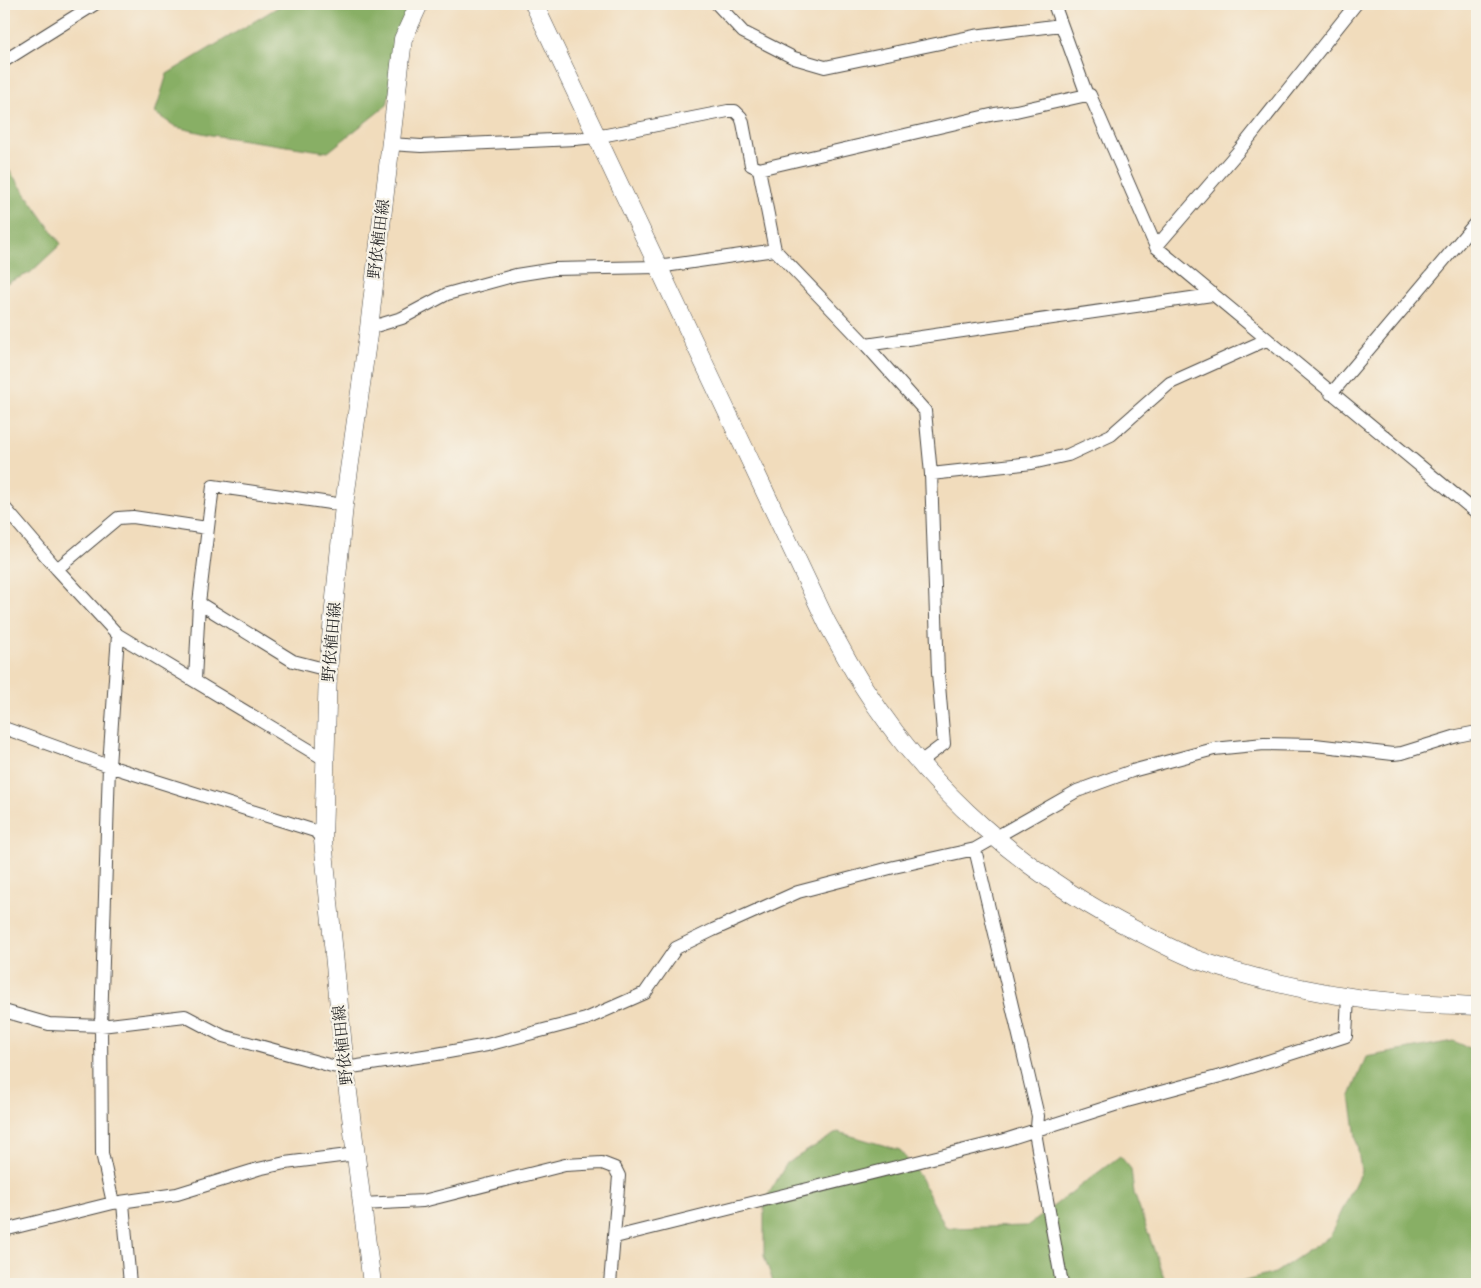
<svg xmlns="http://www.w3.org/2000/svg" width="1481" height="1288" viewBox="0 0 1481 1288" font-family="'IM FELL Double Pica','Noto Serif JP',serif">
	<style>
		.forest { fill: #88af65; stroke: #5a6d48 }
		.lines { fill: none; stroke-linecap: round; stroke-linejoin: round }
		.street-casing { stroke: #494641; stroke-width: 14 }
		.secondary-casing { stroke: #494641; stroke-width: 19 }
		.street { stroke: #fff; stroke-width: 12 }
		.secondary { stroke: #fff; stroke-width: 18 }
		.labels { text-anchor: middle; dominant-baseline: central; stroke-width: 4.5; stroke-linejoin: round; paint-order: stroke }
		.street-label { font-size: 16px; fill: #2b2b2b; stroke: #f7f3e8 }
	</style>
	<rect width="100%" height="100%" fill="#f7f3e8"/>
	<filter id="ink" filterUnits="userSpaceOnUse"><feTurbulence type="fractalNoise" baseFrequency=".02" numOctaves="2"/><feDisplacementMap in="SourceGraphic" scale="10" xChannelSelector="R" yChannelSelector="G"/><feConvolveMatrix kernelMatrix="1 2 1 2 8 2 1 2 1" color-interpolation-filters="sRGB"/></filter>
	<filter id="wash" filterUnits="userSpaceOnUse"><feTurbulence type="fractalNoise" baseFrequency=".0096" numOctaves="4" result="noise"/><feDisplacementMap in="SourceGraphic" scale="20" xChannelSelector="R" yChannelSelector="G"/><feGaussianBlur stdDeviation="1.12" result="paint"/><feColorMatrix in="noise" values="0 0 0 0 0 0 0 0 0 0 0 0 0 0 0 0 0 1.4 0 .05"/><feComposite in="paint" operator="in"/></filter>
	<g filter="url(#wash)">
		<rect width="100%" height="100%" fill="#f1dcbc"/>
		<path class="forest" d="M283,4H407L406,23L387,105L328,152L211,135L176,127L155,113L167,74Z
			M4,163L61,244L30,273L4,284Z
			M1453,1041L1477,1051V1277L1469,1284H1234L1275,1273L1330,1236L1361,1171L1350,1096L1366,1057Z
			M838,1132L900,1150L920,1177L946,1228L1027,1226L1120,1156L1131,1169L1134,1193L1166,1284H774L764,1256V1202L787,1163Z"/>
	</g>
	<g filter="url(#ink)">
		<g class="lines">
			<g class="street-casing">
				<path id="street" d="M717,4L743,32L794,58L825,67L974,36L1061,25
					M1054,4L1087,95H1090L1156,247L1477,513
					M4,61L95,4
					M390,144L421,146L575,139L596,137L728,111H735L741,117L743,123L751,165L759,169L995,114L1016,111L1087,95
					M759,169L775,250L866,345L925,411L931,474L938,673L944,744L920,762
					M1156,247L1242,147L1356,4
					M369,328L402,318L447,294L516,275L554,269L658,267L775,250
					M866,345L1212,295
					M1331,394L1477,221
					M931,474L1032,463L1068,455L1111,435L1170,383L1266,340
					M4,507L57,569L118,635L326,760
					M57,569L118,518L133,517L207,528
					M199,603L293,661L328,670
					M195,680L199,603L213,486L344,505
					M4,728L109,766L315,831L323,840
					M975,849L1038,1116L1036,1138L1062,1284
					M4,1011L49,1024L101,1026L185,1016L223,1036L332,1066L345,1068L437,1054L487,1045L586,1019L645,993L676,948L713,930L798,892L894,867L975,849L1077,791L1132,771L1214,749L1264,744L1315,745L1393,754L1402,753L1457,736L1477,732
					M113,1203L102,1153L101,1026L109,766L118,635
					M123,1203L130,1284
					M362,1204L423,1201L565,1165L602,1163L615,1168L619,1176L610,1284
					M4,1230L113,1203L177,1194L258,1169L285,1163L356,1154
					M615,1237L1005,1140L1127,1101L1228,1074L1346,1036L1348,997"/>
			</g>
			<g class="secondary-casing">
				<path id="secondary" d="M534,4L827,623C839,644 850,666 863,686C929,791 1026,875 1137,931C1157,941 1177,952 1198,960C1247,977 1299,989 1350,997C1392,1004 1435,1004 1477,1006
					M372,1284L345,1068L323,840L328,670L344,505L369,328L403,39L419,4"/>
			</g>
			<use href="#street" class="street"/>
			<use href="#secondary" class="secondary"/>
		</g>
	</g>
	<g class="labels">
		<g class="street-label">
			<text transform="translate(379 239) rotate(-83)">野依植田線</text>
			<text transform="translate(332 642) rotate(-85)">野依植田線</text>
			<text transform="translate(343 1045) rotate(-96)">野依植田線</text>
		</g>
	</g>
	<rect width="1481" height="1288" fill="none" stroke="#f7f3e8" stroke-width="20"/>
</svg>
